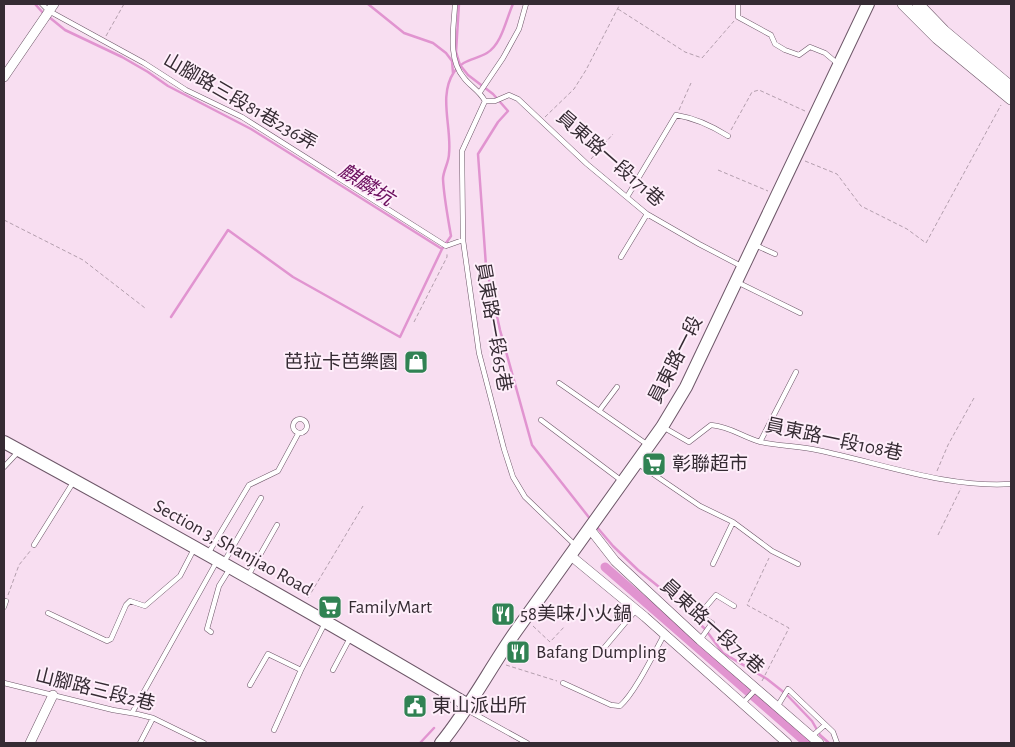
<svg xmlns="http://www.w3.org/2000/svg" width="1015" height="747" viewBox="0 0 1015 747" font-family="'Alegreya Sans','Noto Sans TC',sans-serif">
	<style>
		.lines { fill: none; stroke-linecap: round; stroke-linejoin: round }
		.stream { stroke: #e194d0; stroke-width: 2.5 }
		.canal { stroke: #e194d0; stroke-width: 9 }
		.service-casing { stroke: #6d5768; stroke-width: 5.5 }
		.minor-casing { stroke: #6d5768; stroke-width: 10 }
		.tertiary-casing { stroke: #6d5768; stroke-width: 12 }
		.secondary-casing { stroke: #6d5768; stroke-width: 14 }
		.path { stroke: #b39ead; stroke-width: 1; stroke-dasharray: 4 2.5; stroke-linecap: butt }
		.service { stroke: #fff; stroke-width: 4.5 }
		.minor { stroke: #fff; stroke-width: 9 }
		.tertiary { stroke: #fff; stroke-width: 11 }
		.secondary { stroke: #fff; stroke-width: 12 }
		.labels { text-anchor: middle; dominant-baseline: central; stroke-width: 4; stroke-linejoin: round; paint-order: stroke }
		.street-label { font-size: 19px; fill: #352b33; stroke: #feeefa }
		.poi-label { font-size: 19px; fill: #352b33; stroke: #feeefa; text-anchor: start }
		.water-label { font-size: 20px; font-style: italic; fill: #6a0d5d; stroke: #feeefa }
	</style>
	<rect width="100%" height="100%" fill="#f8def1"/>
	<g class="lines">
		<path class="stream" d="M35,4L44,14
			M368,4L404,33L433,43L446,53L452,61L453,73
			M459,4L456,52L460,65L468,75L493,94L508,111L498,122L478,154L486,266L500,330L532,445L591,520
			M49,17L65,30L122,57L148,72L168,86L251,129L442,249L451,236C448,218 444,198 443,179C443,171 449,162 449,154C452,127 438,96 454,72C463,59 475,60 487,53C502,44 506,19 513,4
			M171,317L228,230L293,277L400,337L442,249
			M596,526L613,546L638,570L674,599L705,629L723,653L767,679L786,694L812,721L820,735L829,743
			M420,743L434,728"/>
		<path class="canal" d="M605,567L807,743"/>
		<g class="service-casing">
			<path id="service" d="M42,4L49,11L144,63L186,90L242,117L446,246L463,240
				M455,4C454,27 447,58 464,78C471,87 479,90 485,101L462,151L463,240L479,353L504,449L513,477L525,497L575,545
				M738,4V17L771,35L775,44L785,50L799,55L810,47L825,53L838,64
				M480,92L503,58L519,29L526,4
				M485,101H495L509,95L518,99L587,164L647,214L699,244L743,267
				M627,197L676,115C695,118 712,126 728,136
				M755,245L775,254
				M621,257L647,214
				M737,282L800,313
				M559,383L648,445
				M599,411L617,387
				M293 426a7 7 0 1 1 14 0a7 7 0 1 1-14 0Z
				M541,420L622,481
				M663,427L689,442L711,425C732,427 742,437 761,442C779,446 799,446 817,450C881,463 945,488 1011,484
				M760,442L796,372
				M637,463L700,506L733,522L772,551L798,564
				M4,467L18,452
				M34,545L74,481
				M209,552L249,485L278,471L298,434
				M224,562L261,498
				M713,564L733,522
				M248,576L277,525
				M4,607L6,601
				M48,613L107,641L111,639L126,605L130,601L145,606L180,576L194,549
				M211,632L207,629L219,586L229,570
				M700,640L712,623L699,615L716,595L734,606
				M604,648L636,610
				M333,670L350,638
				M4,683L113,710L137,714L153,718L204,743
				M563,683L611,705L620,706C635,693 654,653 664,635
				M250,685L268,654L301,670
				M742,704L756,689
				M777,707L788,689L833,732L837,743
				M469,708L471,712L527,743
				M132,713L217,561
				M274,730L301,670L325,623
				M811,737L825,725
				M140,743L153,718"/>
		</g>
		<g class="minor-casing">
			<path id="minor" d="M4,77L54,4
				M590,529L615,561L700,640L819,743
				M571,556L645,617L787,743
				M30,743L53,695"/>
		</g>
		<g class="tertiary-casing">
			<path id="tertiary" d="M903,4L937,38L1011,99
				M918,4L944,31L1011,87"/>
		</g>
		<g class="secondary-casing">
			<path id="secondary" d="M4,442C160,527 315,614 468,705
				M441,743C469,709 490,668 516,631L662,427L686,387L868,4"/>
		</g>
		<path class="path" d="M618,9L685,52L702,58L734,21
			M106,36L124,4
			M679,110L691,83
			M545,117L574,89L586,70L620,4
			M731,130L752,92L759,90L805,111
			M591,159L613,134
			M805,161L837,174L861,206L907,229L926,243L1001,105
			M718,170L768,191
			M4,220L83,260L145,308
			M414,322L447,257V252
			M937,471L948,445L974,398
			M938,535L961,488
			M8,595L19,565L31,550
			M308,598L363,506
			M533,626L550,642L565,626
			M506,665L557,681
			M762,681L789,628L747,605L769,558"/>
		<use href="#service" class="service"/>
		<use href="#minor" class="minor"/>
		<use href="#tertiary" class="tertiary"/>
		<use href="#secondary" class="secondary"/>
	</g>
	<defs>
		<g id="shop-square" transform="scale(1.25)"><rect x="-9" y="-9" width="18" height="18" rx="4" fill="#308253" stroke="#feeefa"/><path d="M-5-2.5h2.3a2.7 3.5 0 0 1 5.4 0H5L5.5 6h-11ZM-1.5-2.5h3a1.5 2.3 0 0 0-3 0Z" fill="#fff"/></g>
		<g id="supermarket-square" transform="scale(1.25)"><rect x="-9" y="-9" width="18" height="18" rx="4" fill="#308253" stroke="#feeefa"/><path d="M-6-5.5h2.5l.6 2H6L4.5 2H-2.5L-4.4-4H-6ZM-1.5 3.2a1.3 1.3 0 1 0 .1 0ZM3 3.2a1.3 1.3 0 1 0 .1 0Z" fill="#fff"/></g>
		<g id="restaurant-square" transform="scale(1.25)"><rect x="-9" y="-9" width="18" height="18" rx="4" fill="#308253" stroke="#feeefa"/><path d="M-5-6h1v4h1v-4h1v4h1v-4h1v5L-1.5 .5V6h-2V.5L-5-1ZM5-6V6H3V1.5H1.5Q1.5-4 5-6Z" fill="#fff"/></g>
		<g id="civic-square" transform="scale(1.25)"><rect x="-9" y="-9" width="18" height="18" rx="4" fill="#308253" stroke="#feeefa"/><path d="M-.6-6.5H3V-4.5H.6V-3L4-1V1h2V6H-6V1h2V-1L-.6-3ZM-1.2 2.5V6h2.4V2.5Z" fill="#fff"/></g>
	</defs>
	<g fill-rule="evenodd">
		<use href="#shop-square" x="416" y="362"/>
		<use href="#supermarket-square" x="654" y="464"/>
		<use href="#supermarket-square" x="330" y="607"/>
		<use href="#restaurant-square" x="503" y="614"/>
		<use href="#restaurant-square" x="518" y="652"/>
		<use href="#civic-square" x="415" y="706"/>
	</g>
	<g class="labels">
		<g class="street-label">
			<text transform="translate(240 102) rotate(30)">山腳路三段81巷236弄</text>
			<text transform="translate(610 159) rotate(41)">員東路一段171巷</text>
			<text transform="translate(493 327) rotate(80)">員東路一段65巷</text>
			<text transform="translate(676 360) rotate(-63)">員東路一段</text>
			<text transform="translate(834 440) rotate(12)">員東路一段108巷</text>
			<text transform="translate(233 548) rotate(29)">Section 3, Shanjiao Road</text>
			<text transform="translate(712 627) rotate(42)">員東路一段74巷</text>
			<text transform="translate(95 690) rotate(14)">山腳路三段2巷</text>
		</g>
		<g class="poi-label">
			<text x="398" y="362" text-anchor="end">芭拉卡芭樂園</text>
			<text x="672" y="464">彰聯超市</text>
			<text x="348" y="607">FamilyMart</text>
			<text x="520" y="614">58美味小火鍋</text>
			<text x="536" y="652">Bafang Dumpling</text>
			<text x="432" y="706">東山派出所</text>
		</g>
		<g class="water-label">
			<text transform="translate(366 185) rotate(32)">麒麟坑</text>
		</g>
	</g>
	<rect width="1015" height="747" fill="none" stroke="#352b33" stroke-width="10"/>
</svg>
